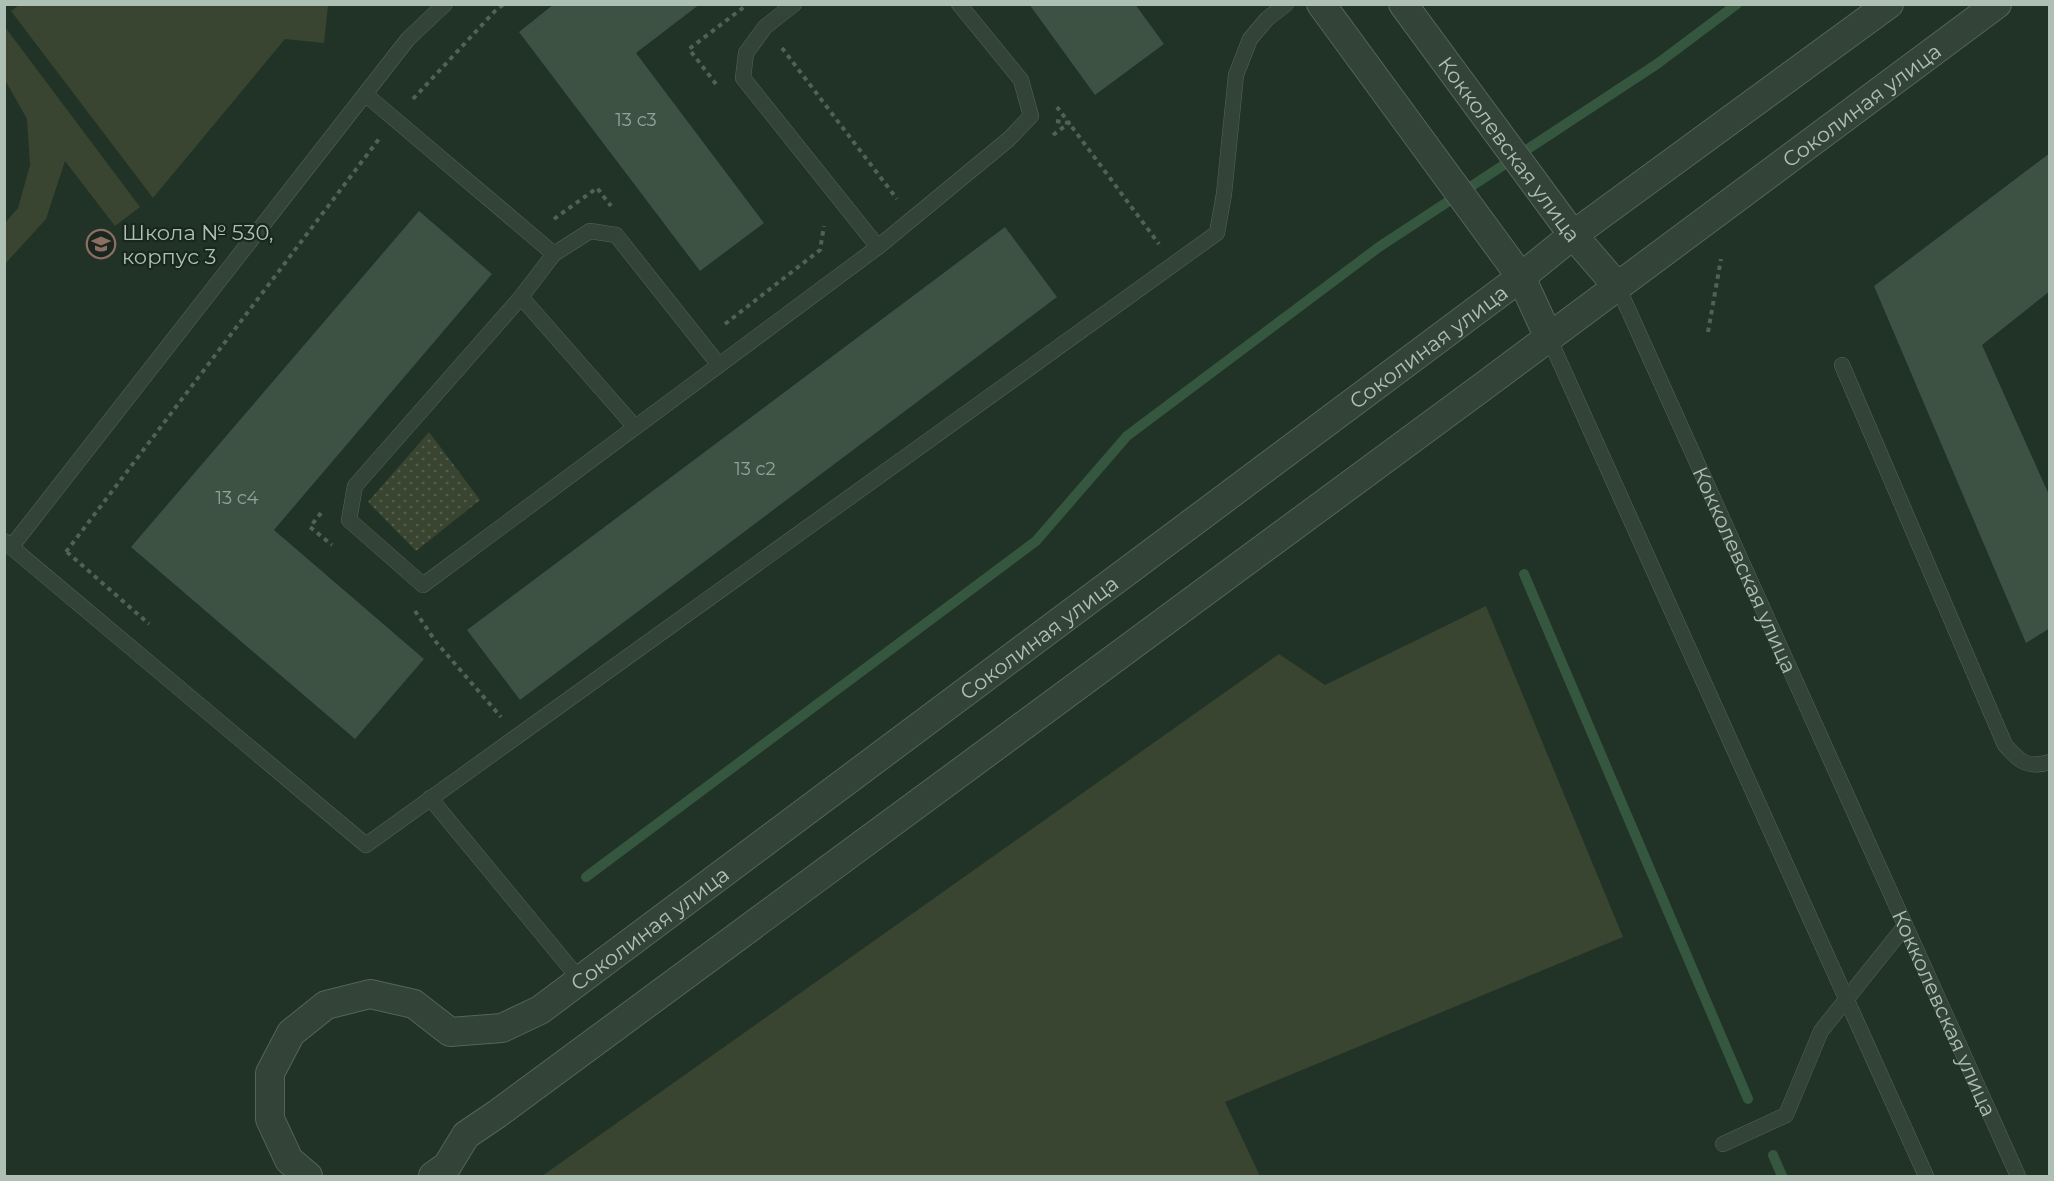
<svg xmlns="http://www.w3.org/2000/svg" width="2054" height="1181" viewBox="0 0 2054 1181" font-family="Montserrat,sans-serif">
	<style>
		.grass { fill: #3a4531 }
		.park { fill: url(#park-dots) }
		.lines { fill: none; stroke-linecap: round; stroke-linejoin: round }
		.stream { stroke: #35573f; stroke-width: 10 }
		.building { fill: #3d5243 }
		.lane-casing { stroke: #546459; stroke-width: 16 }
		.street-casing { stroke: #546459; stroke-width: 30 }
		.path { stroke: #526151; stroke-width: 4; stroke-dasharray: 4.5 4.5; stroke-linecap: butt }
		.lane { stroke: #344338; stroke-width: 15 }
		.street { stroke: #344338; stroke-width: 28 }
		.labels { text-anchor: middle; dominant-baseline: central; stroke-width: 4.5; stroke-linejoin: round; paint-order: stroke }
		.number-label { font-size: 18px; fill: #92a498 }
		.street-label { font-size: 21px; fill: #aec0b4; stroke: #19271e }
		.poi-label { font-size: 21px; fill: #aec0b4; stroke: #19271e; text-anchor: start }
	</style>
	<defs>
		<pattern id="park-dots" width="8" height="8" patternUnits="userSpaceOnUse" patternTransform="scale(1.5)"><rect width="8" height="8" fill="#3a4531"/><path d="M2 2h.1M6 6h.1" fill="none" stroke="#545e4c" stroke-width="1.8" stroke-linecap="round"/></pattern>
	</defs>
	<rect width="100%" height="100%" fill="#213226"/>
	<path class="grass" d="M20,4H328V5L324,43L285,39L153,198L11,11Z
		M5,27L140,207L115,226L65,161L46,219L5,264V223L18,208L30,165L27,119L5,80Z
		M1486,606L1623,937L1225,1102L1260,1176H542L1279,654L1325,685Z"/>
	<path class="park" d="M429,432L480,500L416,551L368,502Z"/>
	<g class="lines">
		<path class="stream" d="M1524,574L1748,1099
			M586,877L1036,541L1127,436L1379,247L1657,64L1737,4
			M1773,1155L1782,1176"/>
	</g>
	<path class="building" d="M554,4H700L636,53L764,223L700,271L519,32Z
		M1029,4H1135L1164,44L1095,95Z
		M2050,153V291L1982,345L2050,497V628L2026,643L1874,286Z
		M419,211L492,274L274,530L424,659L355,739L131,547Z
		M1005,227L1057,297L520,700L467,630Z"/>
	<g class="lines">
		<g class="lane-casing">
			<g id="lane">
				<path d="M794,4L765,27L746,53L743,78L878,247"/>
				<path d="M365,94L554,254"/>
				<path id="s1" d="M1618,287L2018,1176"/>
				<path d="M521,297L635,427"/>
				<path d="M1549,338L1926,1176"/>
				<path d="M719,365L616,235L590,231L554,254L521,297L355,486L349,520L423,585L878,247L1009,139L1031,116L1021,80L959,4"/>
				<path d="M1842,365L2005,745C2019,761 2027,769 2050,762"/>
				<path d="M4,541L366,845L1217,233L1224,194L1236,75L1250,39L1267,19L1286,4"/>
				<path d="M12,546L408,39L445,4"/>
				<path d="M430,798L581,981"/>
				<path d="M1723,1144L1786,1115L1821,1031L1905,926"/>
			</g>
		</g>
		<g class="street-casing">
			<g id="street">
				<path d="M1321,4L1521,277L1549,338"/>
				<path id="s2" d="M1403,4L1573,235L1618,287"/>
				<path id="s3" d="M308,1176L289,1160L270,1119V1073L291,1033L326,1005L370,994L414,1004L450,1032L502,1028L540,1010L1521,277L1573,235L1889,4"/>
				<path id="s4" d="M433,1176L447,1166L466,1135L497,1114L1481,388L1997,4"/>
			</g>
		</g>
		<path class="path" d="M782,48L897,199
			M716,84L689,49L744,7
			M413,99L495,11L504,4
			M1056,121L1069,123L1159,244
			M1053,135L1069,123L1057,107
			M554,219L597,188L611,206
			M725,324L820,250L824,226
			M1708,332L1721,259
			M321,513L310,527L332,545
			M66,552L379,139
			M67,552L149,624
			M415,611L436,642L501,717"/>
		<use href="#lane" class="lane"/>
		<use href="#street" class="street"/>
	</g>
	<defs>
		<g id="school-ring" transform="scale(1.5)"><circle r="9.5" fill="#19271e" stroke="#8d6e63" stroke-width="1.5"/><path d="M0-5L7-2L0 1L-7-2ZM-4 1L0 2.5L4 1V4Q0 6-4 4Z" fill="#8d6e63"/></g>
	</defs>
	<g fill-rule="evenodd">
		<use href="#school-ring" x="101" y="244"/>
	</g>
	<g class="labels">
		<g class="number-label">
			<text x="636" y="120">13 с3</text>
			<text x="755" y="469">13 с2</text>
			<text x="237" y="498">13 с4</text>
		</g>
		<g class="street-label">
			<text stroke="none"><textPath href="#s4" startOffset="1788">Соколиная улица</textPath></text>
			<text stroke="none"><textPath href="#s2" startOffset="180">Кокколевская улица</textPath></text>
			<text stroke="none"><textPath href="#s3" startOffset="1545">Соколиная улица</textPath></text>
			<text stroke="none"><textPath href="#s1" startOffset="310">Кокколевская улица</textPath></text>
			<text stroke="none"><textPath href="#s3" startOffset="1059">Соколиная улица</textPath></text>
			<text stroke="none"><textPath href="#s3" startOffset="573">Соколиная улица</textPath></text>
			<text stroke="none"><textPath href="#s1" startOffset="796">Кокколевская улица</textPath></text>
		</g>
		<g class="poi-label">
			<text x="122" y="232">Школа № 530,<tspan x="122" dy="24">корпус 3</tspan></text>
		</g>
	</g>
	<rect width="2054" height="1181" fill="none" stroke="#aec0b4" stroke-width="12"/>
</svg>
